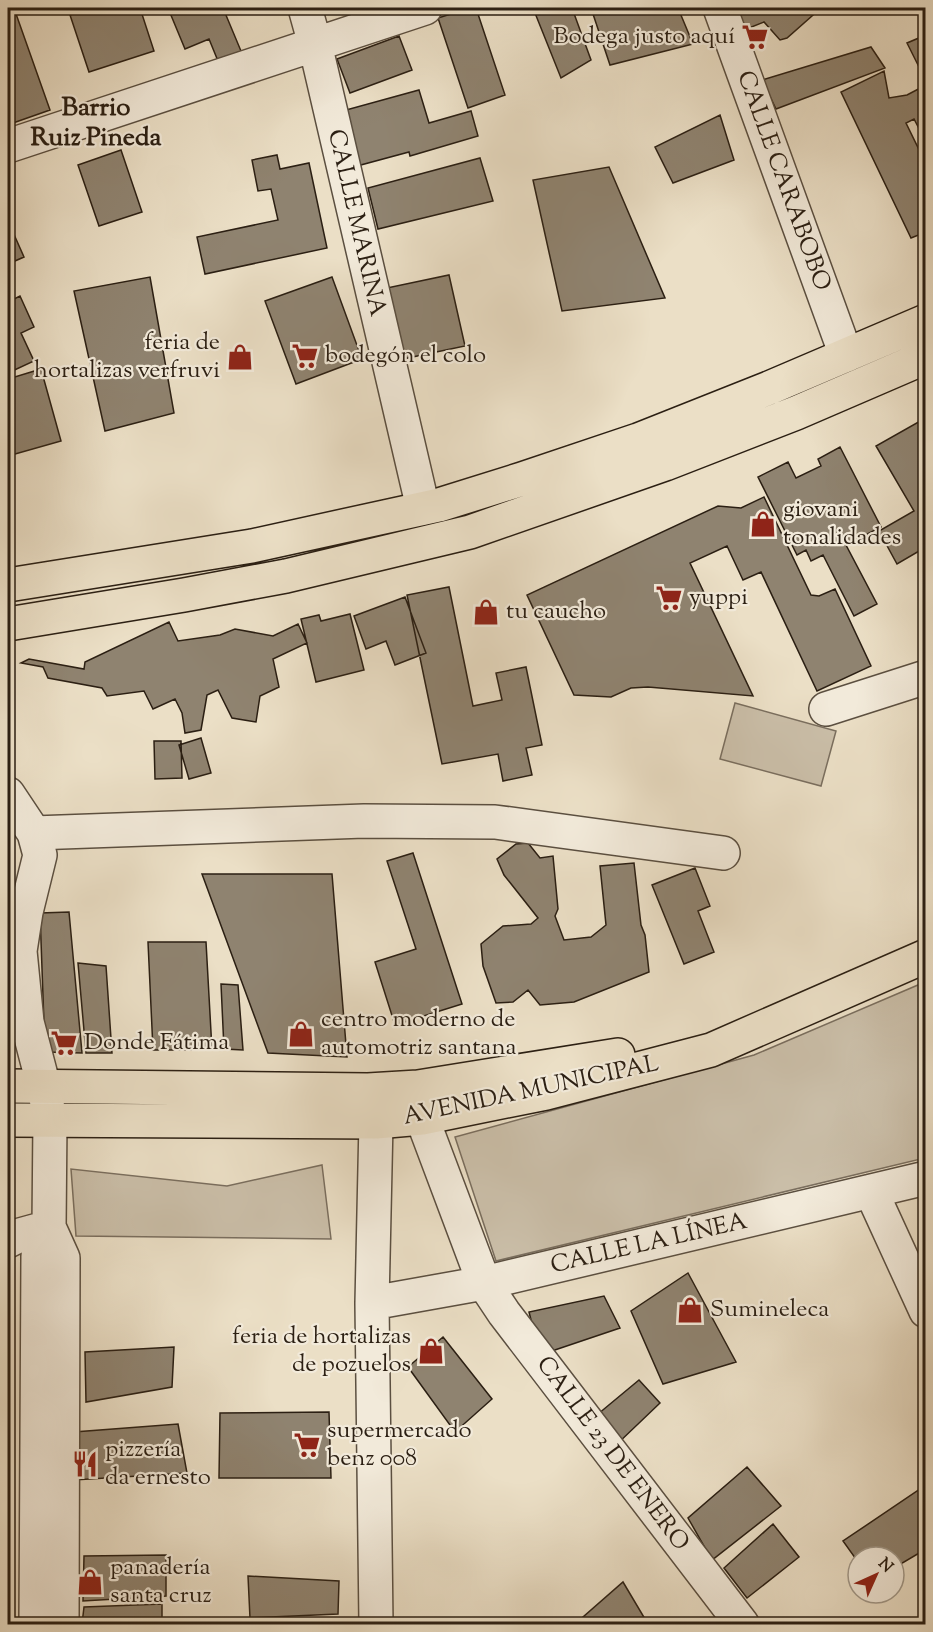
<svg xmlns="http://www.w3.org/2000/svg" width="933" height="1632" viewBox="0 0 933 1632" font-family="'Sorts Mill Goudy',serif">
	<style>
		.green { fill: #cabea8; stroke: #7a6e5e; stroke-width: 1.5 }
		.building { fill: #8f8370; stroke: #2b1f13; stroke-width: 1.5 }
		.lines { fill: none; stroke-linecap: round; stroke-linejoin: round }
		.minor-casing { stroke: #5b4f40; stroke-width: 36 }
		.highway-casing { stroke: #2b1f13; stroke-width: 36 }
		.minor { stroke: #f2eada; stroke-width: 33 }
		.highway { stroke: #ebdfc6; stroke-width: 33 }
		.labels { text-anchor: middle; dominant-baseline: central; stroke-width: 4.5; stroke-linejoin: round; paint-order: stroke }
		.poi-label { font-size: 24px; fill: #2b1f13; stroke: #f2eada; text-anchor: start }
		.street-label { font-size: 24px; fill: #2b1f13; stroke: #f2eada }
		.neighbourhood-label { font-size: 26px; font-weight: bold; fill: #2b1f13; stroke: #f2eada }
	</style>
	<rect width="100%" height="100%" fill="#ebdfc6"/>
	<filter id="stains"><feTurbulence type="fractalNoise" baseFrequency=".00333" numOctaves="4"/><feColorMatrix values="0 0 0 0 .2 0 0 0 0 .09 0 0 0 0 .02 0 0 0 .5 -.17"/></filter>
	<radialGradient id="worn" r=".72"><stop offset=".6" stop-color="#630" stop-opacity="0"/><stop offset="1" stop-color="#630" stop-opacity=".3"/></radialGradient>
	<path class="green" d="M735,703L836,731L821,786L720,759Z
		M925,982V1158L496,1261L455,1137L754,1055Z
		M322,1165L331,1239L76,1236L71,1169L227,1186Z"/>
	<path class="building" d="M93,8H140L154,51L89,72L70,15Z
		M168,8H223L241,51L218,61L209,39L185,49Z
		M470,8H476L505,95L468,108L438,18Z
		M533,8H572L591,60L561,78Z
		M591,8H678L693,44L610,65Z
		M736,8H821L787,38L780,40L764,22L744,30Z
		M15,11L50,110L13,123L8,108V14Z
		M926,35V81L907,43Z
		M399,36L412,70L350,93L337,59Z
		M871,47L885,68L776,109L762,80Z
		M884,71L889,98L907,95L926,85V142L914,119L906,123L926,164V232L911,238L841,92Z
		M419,90L429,123L471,111L478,136L410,156L409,152L357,166L346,110Z
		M720,115L734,160L673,183L655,147Z
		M121,150L142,212L99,226L78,165Z
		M277,155L280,169L309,163L327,248L205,274L197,237L278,220L271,189L258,191L252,160Z
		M480,158L493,201L378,229L368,188Z
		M609,167L665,298L562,311L533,180Z
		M8,221L24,257L8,264Z
		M449,275L465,346L398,360L382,289Z
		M150,277L174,413L105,431L74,291Z
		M332,277L362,359L296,384L265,301Z
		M20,296L34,327L21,333L34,361L8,373V302Z
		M41,369L61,441L8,456V379Z
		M922,420L926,426V547L897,564L879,531L914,511L876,446Z
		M840,447L881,527L846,545L877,604L854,616L823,555L811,561L806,550L797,555L758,477L788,462L796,478L821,466L818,459Z
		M764,497L811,595L819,596L835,589L871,666L817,691L761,572L743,580L727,546L690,563L753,696L648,687L631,688L611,697L574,695L527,595L718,506L741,508Z
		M449,587L473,706L502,700L496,673L526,667L542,745L526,748L532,775L503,781L498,754L442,764L407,595Z
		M405,597L426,653L395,665L386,641L366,649L354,616Z
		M350,614L364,670L316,682L301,619L319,615L321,621Z
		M169,622L178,641L220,635L235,629L273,636L298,624L307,643L273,659L279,687L260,696L256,722L232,718L218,690L207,695L201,730L185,733L182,713L175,699L153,709L144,691L107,696L102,688L48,678L43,667L21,663L29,659L84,669L85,662Z
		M201,738L211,773L189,779L179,745Z
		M154,741H181L182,778L155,779Z
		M528,843L540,858L553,856L558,909L555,916L564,940L591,937L606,925L600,866L634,863L641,925L645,935L649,972L574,1002L540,1005L528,990L513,1002L496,1003L483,966L481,944L503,926L531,924L538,918L504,875L497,859L516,844Z
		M413,853L462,1004L395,1025L375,962L416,949L387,861Z
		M695,868L710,906L698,911L714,952L684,964L652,885Z
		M202,874H332L347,1057L268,1053Z
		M69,912L82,1053L45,1052L40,913Z
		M148,942H206L212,1050H153Z
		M78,963L106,966L112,1053H86Z
		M221,984L238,985L243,1050L224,1049Z
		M688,1273L736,1362L663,1384L631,1311Z
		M604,1296L620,1328L540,1355L529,1312Z
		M443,1337L492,1399L455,1432L408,1367Z
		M174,1347L172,1387L86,1402L85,1352Z
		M639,1380L660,1403L614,1447L592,1419Z
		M329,1412L331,1478H219L220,1413Z
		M178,1424L187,1473L74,1480V1432Z
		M747,1467L781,1506L712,1560L688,1518Z
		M926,1485V1549L894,1568V1557H858V1562L843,1541Z
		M773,1524L799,1557L747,1598L724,1568Z
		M166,1555V1596L83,1601L84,1556Z
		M248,1576L339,1581L338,1614L250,1618Z
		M623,1582L648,1624H575Z
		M162,1604V1624H82L84,1607Z"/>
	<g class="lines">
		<g class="minor-casing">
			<path id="minor" d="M305,8L315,44L423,508
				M720,8L846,355
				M8,146L425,8
				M826,709L926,677
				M8,794L34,833L40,855L26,912L20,951L27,1022L44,1087L50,1120L49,1227L38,1256L36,1624
				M34,833L364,821L495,822L723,853
				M418,1091L422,1118L484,1283L504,1313L742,1624
				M369,1093L376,1122L372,1303L376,1624
				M871,1191L926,1311
				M49,1227L63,1258L62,1624
				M8,1241L20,1235L49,1227
				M372,1303L484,1283L926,1178"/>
		</g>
		<g class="highway-casing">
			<path id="highway" d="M8,585L252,546L439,505L522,479L638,440L769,388L926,321
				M8,624L184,595L286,576L470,532L665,464L796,413L926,357
				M8,1086L368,1090L418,1087L618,1055
				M8,1120L376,1122L422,1118L546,1093L711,1050L926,956"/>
		</g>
		<use href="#minor" class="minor"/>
		<use href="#highway" class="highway"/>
	</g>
	<defs>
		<g id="supermarket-bare" transform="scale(2.07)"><path d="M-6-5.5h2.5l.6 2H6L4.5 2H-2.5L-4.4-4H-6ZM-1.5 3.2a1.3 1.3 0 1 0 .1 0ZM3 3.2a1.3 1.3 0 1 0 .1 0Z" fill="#8f2418" stroke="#f2eada" stroke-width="2.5" paint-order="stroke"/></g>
		<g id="shop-bare" transform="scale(2.07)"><path d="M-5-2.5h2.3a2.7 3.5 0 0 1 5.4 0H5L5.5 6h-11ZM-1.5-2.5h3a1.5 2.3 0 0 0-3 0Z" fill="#8f2418" stroke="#f2eada" stroke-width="2.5" paint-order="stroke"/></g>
		<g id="restaurant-bare" transform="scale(2.07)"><path d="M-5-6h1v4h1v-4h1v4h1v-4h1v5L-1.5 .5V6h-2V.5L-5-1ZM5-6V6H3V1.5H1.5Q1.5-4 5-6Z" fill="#8f2418" stroke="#f2eada" stroke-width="2.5" paint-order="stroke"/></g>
	</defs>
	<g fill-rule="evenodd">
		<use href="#supermarket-bare" x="755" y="37"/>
		<use href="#supermarket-bare" x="305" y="356"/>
		<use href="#shop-bare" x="240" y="357"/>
		<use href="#shop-bare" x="763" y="524"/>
		<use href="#supermarket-bare" x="669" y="598"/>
		<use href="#shop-bare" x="486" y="612"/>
		<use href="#shop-bare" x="301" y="1034"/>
		<use href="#supermarket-bare" x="64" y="1043"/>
		<use href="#shop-bare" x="690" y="1310"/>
		<use href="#shop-bare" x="431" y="1351"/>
		<use href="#supermarket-bare" x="307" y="1445"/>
		<use href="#restaurant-bare" x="85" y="1464"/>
		<use href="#shop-bare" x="90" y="1582"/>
	</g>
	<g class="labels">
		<g class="poi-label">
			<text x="735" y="37" text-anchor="end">Bodega justo aquí</text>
			<text x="220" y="343" text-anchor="end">feria de<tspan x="220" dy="28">hortalizas verfruvi</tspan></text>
			<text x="325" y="356">bodegón el colo</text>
			<text x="783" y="510">giovani<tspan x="783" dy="28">tonalidades</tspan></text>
			<text x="689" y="598">yuppi</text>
			<text x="506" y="612">tu caucho</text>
			<text x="321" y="1020">centro moderno de<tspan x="321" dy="28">automotriz santana</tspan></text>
			<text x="84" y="1043">Donde Fátima</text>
			<text x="710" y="1310">Sumineleca</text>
			<text x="411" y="1337" text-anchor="end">feria de hortalizas<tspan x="411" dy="28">de pozuelos</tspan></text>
			<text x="327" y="1431">supermercado<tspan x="327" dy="28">benz 008</tspan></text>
			<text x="105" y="1450">pizzería<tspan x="105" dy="28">da ernesto</tspan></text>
			<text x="110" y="1568">panadería<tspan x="110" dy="28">santa cruz</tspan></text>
		</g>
		<g class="street-label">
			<text transform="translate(783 181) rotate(70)">CALLE CARABOBO</text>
			<text transform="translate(356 223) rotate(77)">CALLE MARINA</text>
			<text transform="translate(531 1091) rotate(-12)">AVENIDA MUNICIPAL</text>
			<text transform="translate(649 1244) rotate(-13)">CALLE LA LÍNEA</text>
			<text transform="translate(612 1454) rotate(53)">CALLE 23 DE ENERO</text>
		</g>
		<g class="neighbourhood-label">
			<text x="96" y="108">Barrio<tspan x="96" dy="30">Ruiz Pineda</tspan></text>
		</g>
	</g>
	<rect width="933" height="1632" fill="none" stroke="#ebdfc6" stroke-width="30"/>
	<rect x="9" y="9" width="915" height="1614" fill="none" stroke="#2b1f13" stroke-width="3"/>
	<rect x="15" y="15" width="903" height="1602" fill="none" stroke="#2b1f13" stroke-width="1.5"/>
	<g transform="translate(876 1575) rotate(45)"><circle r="28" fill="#f2eada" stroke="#a2998a" stroke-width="1.5"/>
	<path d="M0-4.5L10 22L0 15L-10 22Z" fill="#8f2418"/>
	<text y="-9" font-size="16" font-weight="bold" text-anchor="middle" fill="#2b1f13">N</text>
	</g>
	<rect width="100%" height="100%" filter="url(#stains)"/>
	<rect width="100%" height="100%" fill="url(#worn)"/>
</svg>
